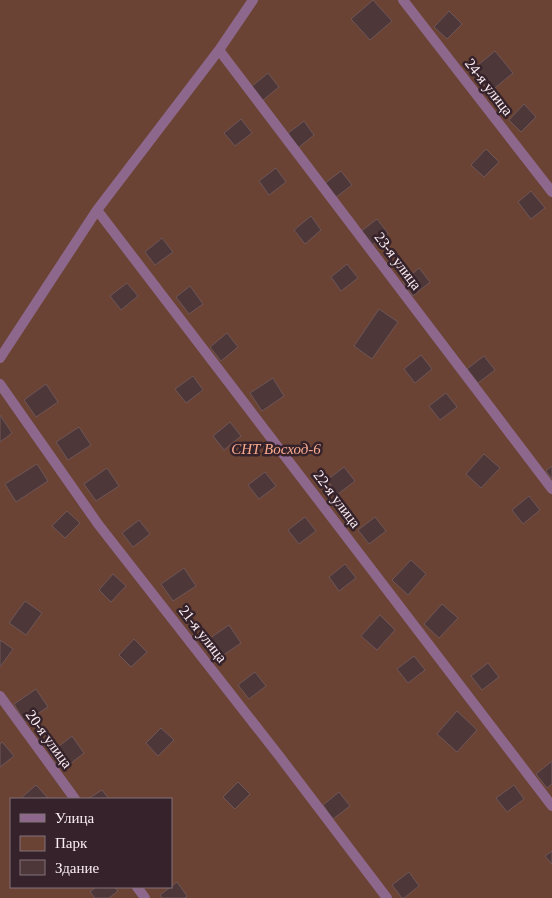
<svg xmlns="http://www.w3.org/2000/svg" width="552" height="898" viewBox="0 0 552 898" font-family="'Times New Roman',serif">
	<style>
		.green { fill: #6a4335; fill-rule: evenodd }
		.building { fill: #4e3738; stroke: #6f5657 }
		.lines { fill: none; stroke-linecap: round; stroke-linejoin: round }
		.street { stroke: #8e688c; stroke-width: 10 }
		.labels { text-anchor: middle; dominant-baseline: central; stroke-width: 5; stroke-linejoin: round; paint-order: stroke }
		.street-label { font-size: 15px; fill: #fbedf3; stroke: #35222a }
		.park-label { font-size: 15px; font-style: italic; fill: #faac8f; stroke: #35222a }
	</style>
	<rect width="100%" height="100%" fill="#35222a"/>
	<path class="green" d="M0,0H552V898H0ZM11,799H171V887H11Z"/>
	<path class="building" d="M373,0L392,21L370,40L351,19Z
		M449,11L462,24L447,39L434,27Z
		M495,51L513,73L490,92L472,70Z
		M268,73L279,87L262,101L251,87Z
		M524,104L536,117L521,132L509,120Z
		M241,119L252,133L235,146L224,133Z
		M304,121L314,135L298,148L287,134Z
		M486,149L499,162L484,177L471,165Z
		M276,168L286,182L269,195L259,181Z
		M341,171L352,185L335,198L324,184Z
		M531,191L545,208L531,219L518,202Z
		M311,216L321,230L305,244L294,230Z
		M377,219L388,233L371,246L360,232Z
		M162,238L173,252L155,265L145,252Z
		M347,264L358,278L341,291L331,277Z
		M419,268L430,282L413,296L403,282Z
		M127,283L138,296L121,310L110,296Z
		M190,286L203,304L189,314L176,297Z
		M379,309L398,322L372,359L354,346Z
		M227,333L238,347L221,361L210,347Z
		M421,355L432,369L415,383L404,369Z
		M484,356L495,370L478,383L467,369Z
		M193,376L203,390L186,403L175,389Z
		M273,378L284,396L262,411L250,393Z
		M46,384L58,402L36,417L24,400Z
		M446,393L457,407L440,420L429,406Z
		M0,415L12,433L0,442Z
		M230,422L241,436L224,450L213,436Z
		M79,427L91,445L68,460L56,442Z
		M484,454L500,468L481,488L466,474Z
		M37,464L48,481L16,502L5,484Z
		M552,466V479L546,471Z
		M344,467L355,481L338,494L327,480Z
		M107,468L119,486L96,501L84,484Z
		M265,472L276,486L259,499L248,485Z
		M529,496L540,510L523,524L512,510Z
		M67,511L80,523L65,538L52,526Z
		M305,517L316,531L299,544L288,530Z
		M375,517L386,531L369,544L358,530Z
		M139,520L150,534L133,547L122,533Z
		M411,560L426,574L408,595L392,580Z
		M345,564L356,578L339,591L329,577Z
		M184,568L196,586L173,601L161,584Z
		M113,574L126,586L111,602L99,590Z
		M25,601L42,613L26,635L9,623Z
		M442,604L458,618L439,638L424,624Z
		M380,615L395,630L377,650L361,636Z
		M229,625L241,643L219,658L206,641Z
		M134,639L147,652L131,667L119,655Z
		M0,640L13,649L0,667Z
		M414,656L425,670L408,683L397,669Z
		M488,663L499,677L482,690L471,676Z
		M255,672L266,686L249,699L238,685Z
		M36,689L48,707L25,722L14,704Z
		M457,711L477,730L457,752L437,734Z
		M161,728L174,740L158,756L146,743Z
		M72,736L84,753L62,770L50,753Z
		M2,742L14,756L0,767V744Z
		M552,761V784L547,788L536,774Z
		M238,782L250,794L235,809L223,797Z
		M36,785L48,798L20,799Z
		M514,785L524,799L507,812L496,798Z
		M102,790L109,799H88Z
		M339,792L350,806L333,819L323,805Z
		M552,851V864L545,856Z
		M409,872L419,886L404,898H402L392,885Z
		M177,882L187,896L185,898H162L160,895Z
		M96,887H114L118,891L109,898H95L90,892Z"/>
	<g class="lines">
		<path class="street" d="M403,0L552,192
			M219,50L552,489
			M97,210L552,806
			M0,358L97,210L219,50L253,0
			M0,384L98,524L280,757L387,898
			M0,696L75,799
			M137,887L145,898"/>
	</g>
	<g class="labels">
		<g class="street-label">
			<text transform="translate(489 87) rotate(52)">24-я улица</text>
			<text transform="translate(398 261) rotate(53)">23-я улица</text>
			<text transform="translate(337 499) rotate(53)">22-я улица</text>
			<text transform="translate(203 634) rotate(52)">21-я улица</text>
			<text transform="translate(49 739) rotate(54)">20-я улица</text>
		</g>
		<g class="park-label">
			<text x="276" y="449">СНТ Восход-6</text>
		</g>
	</g>
	<rect x="10" y="798" width="162" height="90" fill="#35222a" stroke="#84737a"/>
	<rect x="20" y="814" width="25" height="8" fill="#8e688c" stroke="#84737a"/>
	<text x="55" y="823" font-size="15" fill="#fbedf3">Улица</text>
	<rect x="20" y="836" width="25" height="15" fill="#6a4335" stroke="#84737a"/>
	<text x="55" y="848" font-size="15" fill="#fbedf3">Парк</text>
	<rect x="20" y="860" width="25" height="15" fill="#4e3738" stroke="#84737a"/>
	<text x="55" y="873" font-size="15" fill="#fbedf3">Здание</text>
</svg>
